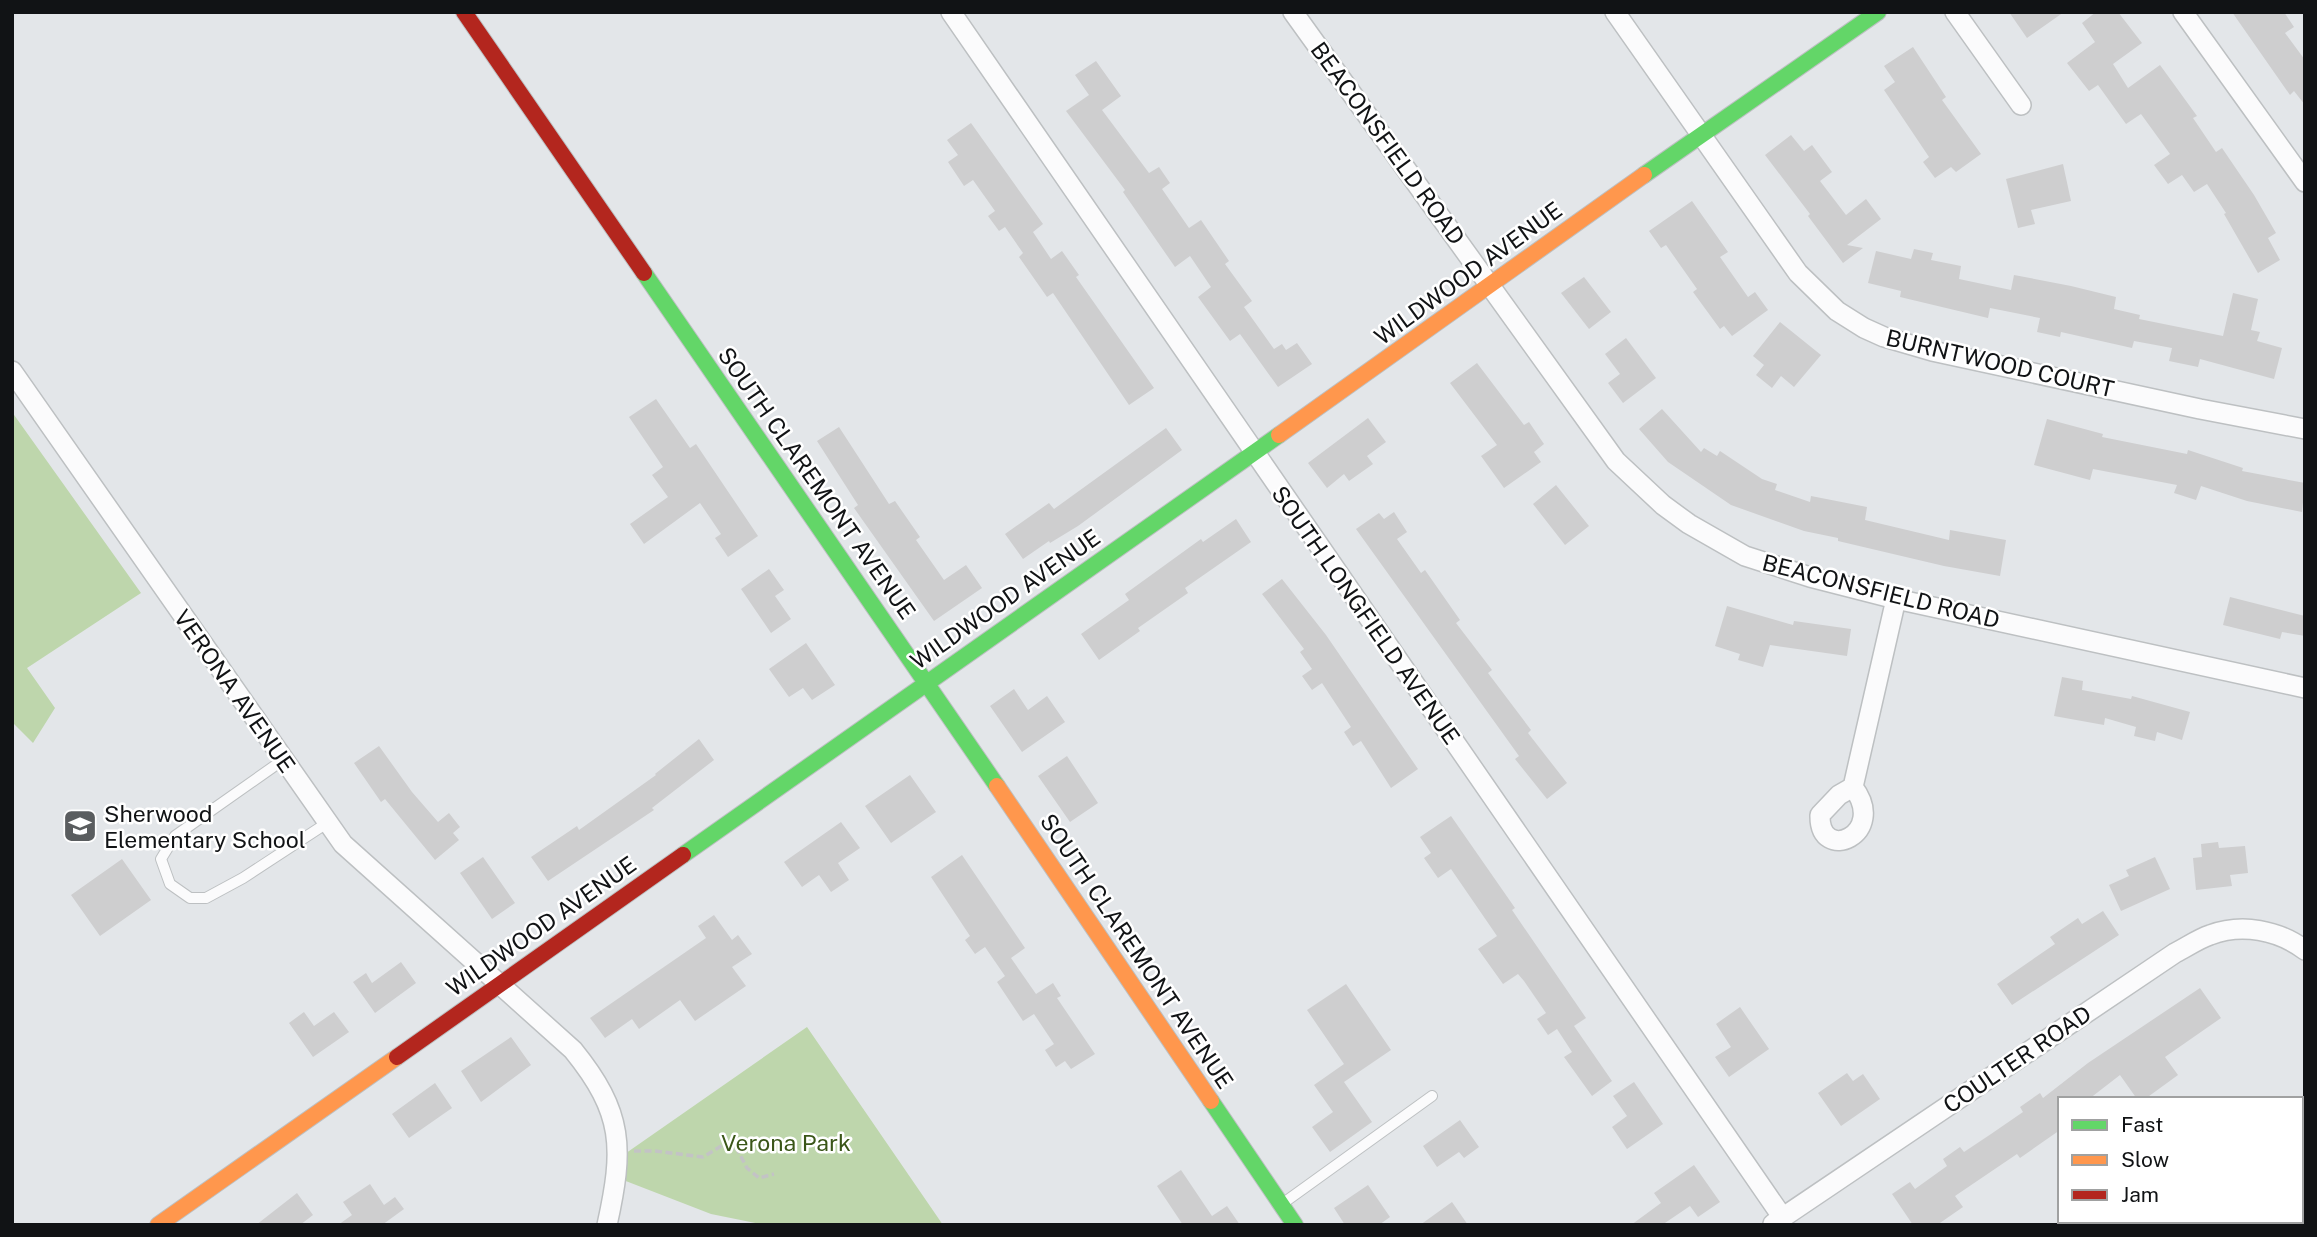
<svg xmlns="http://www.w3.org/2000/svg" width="2317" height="1237" viewBox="0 0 2317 1237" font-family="'Public Sans',sans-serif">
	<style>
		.green { fill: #bed6ac }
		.building { fill: #cececf }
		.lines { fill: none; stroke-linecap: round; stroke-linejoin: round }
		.lane-casing { stroke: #bdc0c2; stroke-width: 12 }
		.street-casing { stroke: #bdc0c2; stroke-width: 22 }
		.fast-casing { stroke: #bdc0c2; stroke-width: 18 }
		.slow-casing { stroke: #bdc0c2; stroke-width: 18 }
		.jam-casing { stroke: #bdc0c2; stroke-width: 18 }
		.path { stroke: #c3c3c5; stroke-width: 3.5; stroke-dasharray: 7 3.5; stroke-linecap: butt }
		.lane { stroke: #fbfbfc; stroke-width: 10 }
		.street { stroke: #fbfbfc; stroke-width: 19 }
		.fast { stroke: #63d668; stroke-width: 16 }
		.slow { stroke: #ff974d; stroke-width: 16 }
		.jam { stroke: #b3261e; stroke-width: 16 }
		.labels { text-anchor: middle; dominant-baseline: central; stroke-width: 5; stroke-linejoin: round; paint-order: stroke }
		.street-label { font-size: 23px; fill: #111315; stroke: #fff }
		.poi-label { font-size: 23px; fill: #111315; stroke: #fff; text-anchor: start }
		.park-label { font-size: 23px; fill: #3a5618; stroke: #fff }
	</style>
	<rect width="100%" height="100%" fill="#e3e6e9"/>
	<path class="green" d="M12,412L141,593L27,668L55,708L33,743L12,722Z
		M807,1027L943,1225H765L711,1214L618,1178L619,1158Z"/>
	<path class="building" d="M2009,12H2064L2027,38Z
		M2096,12H2118L2142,43L2113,64L2128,88L2160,65L2197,116L2193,118L2216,152L2222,148L2254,195L2276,233L2268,238L2280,260L2258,273L2224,214L2226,213L2207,184L2194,192L2182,175L2168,184L2154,165L2170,154L2141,114L2126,124L2098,85L2089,91L2067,63L2095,42L2082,23Z
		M2232,12H2284L2294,27L2285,33L2305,60V105L2294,91L2290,95Z
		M1913,47L1946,97L1942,100L1981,154L1956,172L1951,167L1935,178L1923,162L1929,157L1884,90L1895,82L1884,66Z
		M1096,61L1121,96L1102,110L1149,173L1159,167L1170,183L1162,189L1189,228L1201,220L1229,261L1225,264L1252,301L1244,307L1274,349L1282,344L1286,350L1297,343L1312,364L1278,387L1240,334L1230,341L1198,297L1211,287L1190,256L1175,267L1123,192L1125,190L1066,111L1089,95L1075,75Z
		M971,123L1043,224L1033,232L1051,259L1062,251L1079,275L1076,277L1154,388L1129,405L1053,293L1047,297L1019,257L1023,253L1005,227L999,231L988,216L995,211L973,180L964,186L948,162L958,155L947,140Z
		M1791,135L1804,151L1812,145L1832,172L1820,181L1846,215L1866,199L1881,219L1847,245L1863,248L1843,263L1808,216L1810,214L1765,155Z
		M2063,164L2071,201L2031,210L2035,224L2018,228L2006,179Z
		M1692,201L1728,252L1720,257L1748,297L1755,292L1768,310L1732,336L1724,326L1720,329L1693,292L1697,289L1666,245L1661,248L1649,231Z
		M1914,249L1933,253L1931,260L1961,266L1959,279L2011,290L2014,275L2071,286L2116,297L2114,309L2140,315L2139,319L2223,336L2233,293L2258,299L2251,330L2260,332L2257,341L2282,348L2274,379L2200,359L2198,367L2169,361L2172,348L2134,341L2132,348L2061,332L2060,337L2037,332L2040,318L1990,308L1988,318L1900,297L1901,291L1868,283L1876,251L1911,259Z
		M1584,277L1611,312L1589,329L1561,293Z
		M1780,322L1821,355L1794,387L1781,376L1772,388L1756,375L1764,365L1753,356Z
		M1626,338L1656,378L1623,403L1608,383L1620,374L1605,354Z
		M1477,363L1524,425L1529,422L1544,444L1534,452L1541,462L1504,488L1481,456L1497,445L1450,383Z
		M656,399L690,448L696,444L758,536L728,557L715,538L721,534L700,503L644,544L630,524L668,497L652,475L663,467L629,417Z
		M1662,409L1701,452L1704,448L1717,456L1720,451L1762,479L1777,484L1775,490L1810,502L1811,496L1867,507L1865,520L1949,540L1950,530L2006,540L2000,576L1944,566L1838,541V538L1804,531L1731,505L1668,462L1639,429Z
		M1368,418L1386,442L1367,456L1373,464L1349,481L1344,474L1327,488L1308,463Z
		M2047,419L2103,434L2102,437L2187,454L2188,450L2243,468L2242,471L2305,483L2302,512L2247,501L2201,486L2196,500L2174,493L2177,485L2093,469L2090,480L2034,465Z
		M839,427L889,504L895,501L920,537L916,540L944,580L966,565L982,588L934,621L854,508L858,505L817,441Z
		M1166,428L1182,450L1078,526L1050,543L1049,541L1023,559L1005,534L1049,503L1054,509Z
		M1556,485L1589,526L1565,545L1533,504Z
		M1394,512L1407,532L1397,539L1421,573L1425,570L1460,620L1456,623L1492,670L1488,673L1531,730L1528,733L1567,783L1547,799L1515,759L1519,756L1356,529L1379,513L1384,519Z
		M1236,519L1251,542L1185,588L1188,593L1138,628L1140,631L1099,660L1081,634L1129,600L1125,594L1201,539L1203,542Z
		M769,569L784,590L775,596L791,619L771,633L741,589Z
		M1282,579L1326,635L1418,769L1391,788L1361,741L1353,746L1344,732L1351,727L1322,683L1312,690L1302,676L1312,669L1300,652L1304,649L1262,594Z
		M2230,597L2305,616V636L2282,632L2280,639L2223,625Z
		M1727,606L1793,625L1794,621L1851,629L1847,656L1770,645L1763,667L1738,660L1740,654L1715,646Z
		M806,643L835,685L812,700L803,688L789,697L769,669Z
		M2062,677L2083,681L2082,690L2131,699L2132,696L2190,712L2182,740L2157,732L2155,741L2134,736L2136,727L2105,718L2104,725L2054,716Z
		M1014,689L1028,710L1047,696L1065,722L1022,752L990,706Z
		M699,739L714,760L652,808L654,810L548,881L531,857L577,826L579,830L656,775L655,774Z
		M379,746L412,792L438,822L449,813L460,827L453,833L459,840L435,860L385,799L381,802L354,763Z
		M1067,756L1098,803L1070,822L1038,776Z
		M910,775L936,812L891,843L865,806Z
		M1451,816L1515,908L1512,910L1586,1018L1574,1026L1612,1081L1592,1096L1564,1057L1572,1052L1557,1029L1548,1035L1537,1019L1546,1013L1524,981L1518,974L1503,984L1478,949L1497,936L1451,869L1438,878L1424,858L1431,853L1420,837Z
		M841,822L860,848L838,863L849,880L831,892L819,875L802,887L784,862Z
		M2218,842L2219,848L2245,846L2248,873L2230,875L2232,886L2196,890L2193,858L2202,857L2201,844Z
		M962,855L1025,948L1011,958L1036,994L1053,983L1061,996L1057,998L1095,1054L1071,1069L1065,1061L1056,1067L1045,1050L1054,1044L1034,1014L1023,1021L997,982L1005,976L985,947L975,954L965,940L970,936L931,877Z
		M483,857L515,903L492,919L460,873Z
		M2155,857L2170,889L2121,911L2109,885L2129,876L2126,870Z
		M122,859L151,900L100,936L71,895Z
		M2103,911L2119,935L2012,1005L1997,984L2055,944L2050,937L2078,918L2082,924Z
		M714,915L732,940L738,935L752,954L732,967L746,986L695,1021L680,1000L639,1029L632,1019L605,1038L590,1018L706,938L698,926Z
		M401,962L416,983L375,1013L353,982L366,973L372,983Z
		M1346,984L1391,1050L1344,1082L1372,1122L1330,1152L1312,1127L1333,1112L1314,1085L1344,1064L1307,1010Z
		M2200,988L2221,1018L2165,1057L2178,1075L2145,1099H2137L2120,1075L2089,1099H2060V1130L2020,1158L2017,1154L1955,1196L1963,1207L1937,1225H1913L1892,1194L1910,1182L1915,1189L1947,1166L1943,1159L1960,1147L1964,1152L1991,1134L2023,1112L2020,1107L2040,1093L2043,1098L2088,1063Z
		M1740,1007L1769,1049L1729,1077L1715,1057L1731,1047L1716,1024Z
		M304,1012L314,1026L334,1012L349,1032L313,1057L289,1023Z
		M511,1037L531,1065L481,1102L461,1071Z
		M1847,1073L1853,1081L1863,1074L1880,1099L1841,1126L1818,1093Z
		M1634,1082L1663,1124L1627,1149L1612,1127L1627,1116L1613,1096Z
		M435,1083L452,1108L409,1138L392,1114Z
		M1460,1120L1479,1147L1464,1158L1459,1152L1437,1167L1423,1146Z
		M1694,1165L1720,1202L1698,1217L1690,1206L1662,1225H1631L1661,1203L1654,1193Z
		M1181,1170L1212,1216L1227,1206L1240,1225H1183L1157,1186Z
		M370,1184L384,1205L395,1197L404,1209L382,1225H338L352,1215L343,1202Z
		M1368,1185L1390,1217L1379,1225H1345L1334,1208Z
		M297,1193L313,1215L300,1225H256Z
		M1452,1202L1468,1225H1420Z"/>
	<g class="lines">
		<g class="lane-casing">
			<path id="lane" d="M283,760L175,836L161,859L170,884L190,898H206L243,878L327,823
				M1282,1204L1432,1096"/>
		</g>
		<g class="street-casing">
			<path id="street" d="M951,12L1783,1218
				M1293,12L1616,461L1663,505L1689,524L1745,556L1810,577L1896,599L2305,688
				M1615,12L1798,273L1837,311L1864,328L1884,337L1932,351L2200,409L2305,429
				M1955,12L2021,105
				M2183,12L2305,182
				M12,371L343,844L573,1050C624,1113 624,1148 607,1225
				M1853,787L1896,599
				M1853,787C1889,834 1819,865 1820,815L1839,795Z
				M2301,1197L2305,1194
				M1773,1224L2175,953C2187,947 2198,939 2210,935C2242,923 2278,930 2305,950
				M2260,1225L2265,1221"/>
		</g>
		<g class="fast-casing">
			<path id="fast" d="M1644,175L1878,12
				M644,273L997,786
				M683,855L1279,435
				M1211,1101L1295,1225"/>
		</g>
		<g class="slow-casing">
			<path id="slow" d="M1279,435L1644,175
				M997,786L1211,1101
				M158,1225L397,1057"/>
		</g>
		<g class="jam-casing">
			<path id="jam" d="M464,12L644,273
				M397,1057L683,855"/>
		</g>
		<path class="path" d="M634,1151H655L703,1157L723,1145L737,1149L747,1168L759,1178L774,1174"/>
		<use href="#lane" class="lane"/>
		<use href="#street" class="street"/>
		<use href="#fast" class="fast"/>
		<use href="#slow" class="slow"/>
		<use href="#jam" class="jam"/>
	</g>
	<defs>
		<g id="school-square" transform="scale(1.75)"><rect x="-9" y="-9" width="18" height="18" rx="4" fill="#5a5d5f" stroke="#fff"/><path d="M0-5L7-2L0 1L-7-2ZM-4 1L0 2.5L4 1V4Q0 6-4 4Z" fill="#fff"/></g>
	</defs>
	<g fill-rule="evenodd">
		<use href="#school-square" x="80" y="826"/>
	</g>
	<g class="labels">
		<g class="street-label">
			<text transform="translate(1388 143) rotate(54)">BEACONSFIELD ROAD</text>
			<text transform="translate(1468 273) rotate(-36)">WILDWOOD AVENUE</text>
			<text transform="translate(2000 363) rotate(13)">BURNTWOOD COURT</text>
			<text transform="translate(817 483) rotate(55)">SOUTH CLAREMONT AVENUE</text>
			<text transform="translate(1881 591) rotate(14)">BEACONSFIELD ROAD</text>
			<text transform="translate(1005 599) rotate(-35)">WILDWOOD AVENUE</text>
			<text transform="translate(1366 615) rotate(55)">SOUTH LONGFIELD AVENUE</text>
			<text transform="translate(235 691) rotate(55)">VERONA AVENUE</text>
			<text transform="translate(541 926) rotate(-35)">WILDWOOD AVENUE</text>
			<text transform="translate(1137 951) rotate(56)">SOUTH CLAREMONT AVENUE</text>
			<text transform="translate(2017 1059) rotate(-34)">COULTER ROAD</text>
		</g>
		<g class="poi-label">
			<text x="104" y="813">Sherwood<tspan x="104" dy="26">Elementary School</tspan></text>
		</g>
		<g class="park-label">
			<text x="786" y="1142">Verona Park</text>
		</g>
	</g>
	<rect width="2317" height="1237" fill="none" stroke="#111315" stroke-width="28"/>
	<rect x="2058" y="1097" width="245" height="126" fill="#ffffff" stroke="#a0a1a1" stroke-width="2"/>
	<rect x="2072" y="1120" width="35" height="10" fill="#63d668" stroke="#a0a1a1" stroke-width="2"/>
	<text x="2121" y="1132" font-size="21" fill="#111315">Fast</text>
	<rect x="2072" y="1155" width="35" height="10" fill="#ff974d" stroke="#a0a1a1" stroke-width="2"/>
	<text x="2121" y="1167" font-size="21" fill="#111315">Slow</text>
	<rect x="2072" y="1190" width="35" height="10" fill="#b3261e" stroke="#a0a1a1" stroke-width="2"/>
	<text x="2121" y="1202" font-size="21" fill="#111315">Jam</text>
</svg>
